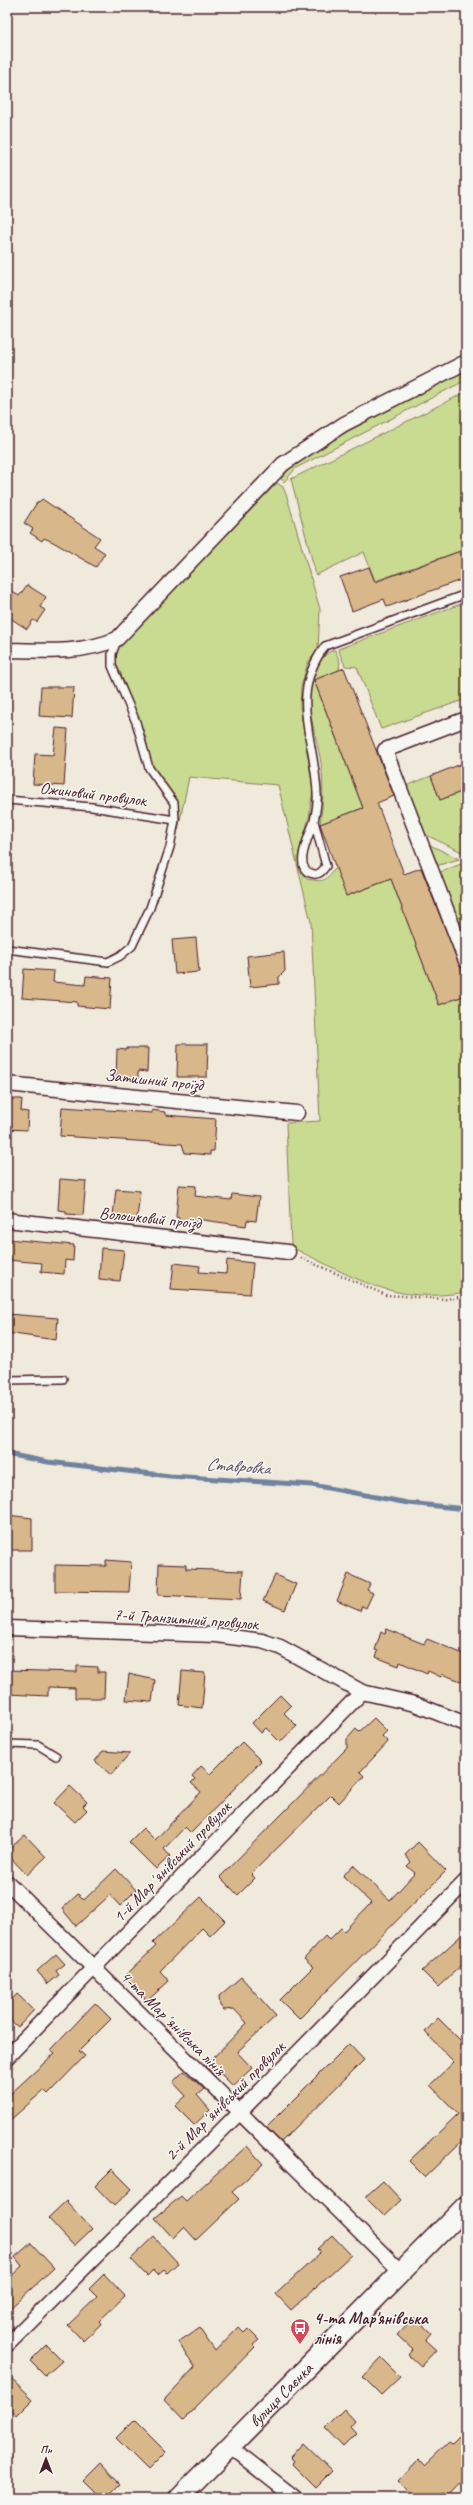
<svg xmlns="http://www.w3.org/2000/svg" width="473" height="2505" viewBox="0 0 473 2505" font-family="Caveat,sans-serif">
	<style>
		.green { fill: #c9db90; stroke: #8a7d5e }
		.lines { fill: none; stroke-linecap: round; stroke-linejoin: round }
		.stream { stroke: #71829e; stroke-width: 5 }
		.building { fill: #d8b88b; stroke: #4a1f2b }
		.lane-casing { stroke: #4a1f2b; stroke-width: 10 }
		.street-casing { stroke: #4a1f2b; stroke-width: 17 }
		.secondary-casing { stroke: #4a1f2b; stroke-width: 23 }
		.path { stroke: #4a1f2b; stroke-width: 2.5; stroke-dasharray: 1 3; stroke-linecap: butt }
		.lane { stroke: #f6f6f2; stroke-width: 7 }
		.street { stroke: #f6f6f2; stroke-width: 14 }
		.secondary { stroke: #f6f6f2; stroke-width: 20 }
		.labels { text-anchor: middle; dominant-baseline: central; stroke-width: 3; stroke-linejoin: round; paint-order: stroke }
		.street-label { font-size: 17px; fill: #4a1f2b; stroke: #f6f6f2 }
		.poi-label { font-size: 17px; font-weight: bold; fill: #4a1f2b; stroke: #f6f6f2; text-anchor: start }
		.water-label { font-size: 18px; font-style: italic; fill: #5e5164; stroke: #f6f6f2 }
	</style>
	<rect width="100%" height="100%" fill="#f0eadd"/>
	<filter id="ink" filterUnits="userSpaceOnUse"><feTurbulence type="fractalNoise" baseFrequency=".025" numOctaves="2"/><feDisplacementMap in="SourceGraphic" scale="8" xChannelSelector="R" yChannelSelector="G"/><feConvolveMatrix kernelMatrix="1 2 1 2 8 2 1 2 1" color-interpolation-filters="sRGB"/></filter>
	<g filter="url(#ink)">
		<path class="green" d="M466,370V380L296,468L284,482L281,479L290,468L314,449Z
			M466,392V549L375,581L364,552L316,575L291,479Z
			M277,483L283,487L287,497L320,609L318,650L308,662L301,687L300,707L313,788L309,818L299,852L303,874L307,879C327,883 324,880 336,868L347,896L391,879L439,1005L466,995V1292C394,1305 355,1278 293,1248L291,1244L286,1123L320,1121L311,922L278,785L189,777L178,830L177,800L152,768L145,735L116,662V652L121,644Z
			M466,602V699L381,729L357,667L345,666L338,649Z
			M335,650L340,662L339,670L314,680L363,808L320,824C323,804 324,784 321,763C316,730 299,695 319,663C323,657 328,651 335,650Z
			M431,776L440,800L464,791L466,797V825L459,828L466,847V854L424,834L406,786Z
			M428,844L459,859L436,866Z
			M466,862V916L459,925L438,873Z"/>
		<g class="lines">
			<path class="stream" d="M7,1454L48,1462L170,1476L312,1485L408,1503L466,1509"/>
		</g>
		<path class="building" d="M42,499L100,538L94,546L105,553L96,567L53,542L44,538L42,541L30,533L33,529L24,523L38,501L39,502Z
			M466,549V578L387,607L384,599L352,611L340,577L369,567L375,582Z
			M27,585L46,597L40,607L45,610L37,622L33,620L27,629L7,616V588L19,596Z
			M344,668L394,796L377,803L404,874L421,868L466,981V995L439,1005L391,879L346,896L320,824L363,808L314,680Z
			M41,687H74L72,718L39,716Z
			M56,728L68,729L64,786L33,784L35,754L53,755Z
			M466,762V790L440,800L431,776Z
			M196,938L199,972L175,974L172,940Z
			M284,952L285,971L279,977V984L250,987L247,956Z
			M24,969L54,971L53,982L85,985L86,976L112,978L110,1009L77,1006V1002L22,998Z
			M178,1044H208L207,1077H177Z
			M127,1048H148L147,1072L138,1071V1079L116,1078L117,1049L127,1050Z
			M7,1099H22L21,1111L28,1112L27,1130L7,1129Z
			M62,1107L152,1113V1110L165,1112V1115L216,1119L214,1151H210V1155L185,1153L182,1144L60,1136Z
			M60,1179L86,1181L83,1215L66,1214V1211L58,1210Z
			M179,1185L196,1186L195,1196L231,1200L232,1194L259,1197L256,1221L247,1220L246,1226L196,1219V1226L179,1225V1218L176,1217Z
			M116,1189L140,1191L137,1219L113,1216Z
			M7,1239L74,1245L73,1261L65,1260L64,1274L41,1272L42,1263L7,1260Z
			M101,1248L124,1250L120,1281L99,1279Z
			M227,1260L253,1263L250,1294L171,1289L174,1263L200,1266L199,1272L226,1274Z
			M7,1314L58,1318L56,1340L7,1333Z
			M7,1515L32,1518V1550H7Z
			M106,1560L131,1562L129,1592L55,1591V1565L106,1566Z
			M159,1564L186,1565V1569L243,1571L241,1599L158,1595Z
			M348,1574L370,1584L367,1590L373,1593L366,1608L362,1606L360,1611L337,1601Z
			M275,1575L296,1584L285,1610L263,1601Z
			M386,1629L424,1644L427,1639L466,1655V1683L442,1674L441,1677L428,1671L427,1674L400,1662L399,1666L376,1657L378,1651L375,1650L381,1632L385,1634Z
			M77,1666L98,1667V1672H105L104,1698H75V1688L48,1687V1696L7,1694V1670L77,1672Z
			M182,1671L205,1673L202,1708L179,1705Z
			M129,1674L155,1680L152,1702L126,1700Z
			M280,1695L291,1706L284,1713L297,1726L280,1742L266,1728L261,1733L252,1723Z
			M374,1718L387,1731L382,1736L388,1742L360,1772L364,1776L339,1803L331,1795L251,1874L255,1878L238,1895L220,1877L347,1748V1739L356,1729L359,1732Z
			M242,1742L261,1761L191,1833L185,1827L164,1849L170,1856L156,1869L129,1842L143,1828L155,1840L201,1792L191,1783L195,1779L192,1776L201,1766L210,1774Z
			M103,1751L130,1753L111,1775L95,1761Z
			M70,1786L87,1802L83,1806L87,1810L75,1822L54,1803Z
			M25,1835L46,1857L27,1875L7,1854V1851Z
			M418,1842L446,1871L299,2019L280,2000L313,1967L304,1959L325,1936L329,1940L341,1928L344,1931L371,1903L343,1876L353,1865L390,1900L415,1873L407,1866L411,1862L405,1855Z
			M116,1869L136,1890L120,1906L110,1895L76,1926L62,1909L78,1894L84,1900Z
			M201,1897L225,1921L210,1936L202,1928L160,1971L169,1981L147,2001L124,1977L156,1946L153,1943Z
			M466,1931V1961L438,1987L422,1971Z
			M56,1954L65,1964L56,1971L59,1975L48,1984L37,1971Z
			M241,1977L276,2016L237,2052L252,2068L233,2086L221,2074L217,2077L205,2066L247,2023L234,2009L224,2010L220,2006L219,1996Z
			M17,1994L34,2010L18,2027L7,2017V2005Z
			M95,2003L111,2019L79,2051L85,2056L48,2094L44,2090L7,2123V2097L55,2053L51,2050Z
			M438,2018L466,2046V2137L425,2177L409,2161L458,2114L430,2085L454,2062L425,2032Z
			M349,2044L364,2060L281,2142L266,2127Z
			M184,2071L204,2089L197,2095L210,2110L194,2125L175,2106L186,2096L173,2082Z
			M247,2146L263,2164L232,2192L239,2199L196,2240L184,2227L173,2238L155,2218L181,2196L186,2201Z
			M112,2169L132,2189L114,2206L95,2186Z
			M383,2181L401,2200L384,2216L365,2197Z
			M66,2201L92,2229L74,2246L48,2218Z
			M332,2235L351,2255L291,2310L276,2294L321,2252L317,2249Z
			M154,2237L178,2263L167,2273L164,2270L158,2275L153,2270L147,2276L131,2259Z
			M31,2243L54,2268L7,2311V2280L22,2266L15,2257Z
			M104,2274L125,2296L99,2321L101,2324L83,2341L68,2325L97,2297L89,2289Z
			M414,2317L431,2333L425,2340L436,2350L421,2366L409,2355L413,2350L397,2335Z
			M238,2327L244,2333L248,2329L259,2340L253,2345L255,2347L183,2420L164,2400L195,2367L178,2342L199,2328L215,2351Z
			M46,2345L62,2361L45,2376L30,2361Z
			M381,2358L400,2377L381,2395L363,2377Z
			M7,2374L33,2399L16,2416L7,2407Z
			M344,2409L355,2421L350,2427L356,2434L343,2447L325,2428Z
			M134,2420L166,2452L148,2470L116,2438Z
			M466,2430V2476L447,2496L443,2492L438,2498H417L398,2481L418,2460L424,2466L449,2442L452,2444Z
			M303,2443L332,2471L316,2487L292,2463L294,2461L290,2457Z
			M100,2463L120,2484L106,2498H101L83,2480Z"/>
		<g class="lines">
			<g class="lane-casing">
				<path id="lane" d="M7,800L92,807L175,820
					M314,821L326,866C323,870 320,875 314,874C290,871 311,832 314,821C316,812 318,802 317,793C315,738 288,696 325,646L466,594
					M7,949L108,962L120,956L132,946L150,908L170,847L175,820L174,803L149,768L136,722L112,666V654L117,640
					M7,1380L63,1379
					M7,1744L38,1745L56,1756"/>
			</g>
			<g class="street-casing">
				<path id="street" d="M7,650C45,651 81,654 117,639L283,464L344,424L466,362
					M466,719L385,750L466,961
					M7,1084L297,1113
					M7,1220L288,1252
					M7,1628L216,1635L262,1641L280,1647L362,1692L415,1704L466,1724
					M7,1882L401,2272
					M7,2057L362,1692
					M7,2345L239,2113L466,1881
					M229,2446L295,2498"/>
			</g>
			<g class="secondary-casing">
				<g id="secondary">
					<path id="s1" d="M179,2498L466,2206"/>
				</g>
			</g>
			<path class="path" d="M301,1258L386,1295L446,1299L466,1296"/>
			<use href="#lane" class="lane"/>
			<use href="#street" class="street"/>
			<use href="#secondary" class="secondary"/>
		</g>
	</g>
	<defs>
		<g id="bus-pin" transform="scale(1)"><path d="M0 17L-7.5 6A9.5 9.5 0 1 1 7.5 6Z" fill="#d1495b" stroke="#f6f6f2"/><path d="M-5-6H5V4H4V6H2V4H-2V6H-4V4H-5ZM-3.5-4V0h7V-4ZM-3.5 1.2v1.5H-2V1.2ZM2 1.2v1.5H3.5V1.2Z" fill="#fff"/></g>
	</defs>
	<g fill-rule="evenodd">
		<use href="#bus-pin" x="300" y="2328"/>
	</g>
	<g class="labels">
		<g class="street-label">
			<text transform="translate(93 794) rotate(7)">Ожиновий провулок</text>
			<text transform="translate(154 1080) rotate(6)">Затишний проїзд</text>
			<text transform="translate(150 1218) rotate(6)">Волошковий проїзд</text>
			<text transform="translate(186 1619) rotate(4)">7-й Транзитний провулок</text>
			<text transform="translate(172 1862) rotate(-46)">1-й Марʼянівський провулок</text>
			<text transform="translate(173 2023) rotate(45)">4-та Марʼянівська лінія</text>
			<text transform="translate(225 2101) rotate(-45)">2-й Марʼянівський провулок</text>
			<text stroke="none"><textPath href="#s1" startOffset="145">вулиця Саєнка</textPath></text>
		</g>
		<g class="poi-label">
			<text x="314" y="2318">4-та Мар'янівська<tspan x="314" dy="20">лінія</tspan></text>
		</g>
		<g class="water-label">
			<text transform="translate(238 1466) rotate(4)">Ставровка</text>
		</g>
	</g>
	<rect width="473" height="2505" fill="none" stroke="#f6f6f2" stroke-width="24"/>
	<rect x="12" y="12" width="449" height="2481" fill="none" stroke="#4a1f2b" stroke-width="1.5" filter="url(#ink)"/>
	<g transform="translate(46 2459)" stroke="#f6f6f2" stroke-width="3" paint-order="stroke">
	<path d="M0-3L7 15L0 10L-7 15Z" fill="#4a1f2b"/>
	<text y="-6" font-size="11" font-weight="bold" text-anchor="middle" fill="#4a1f2b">Пн</text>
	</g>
</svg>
